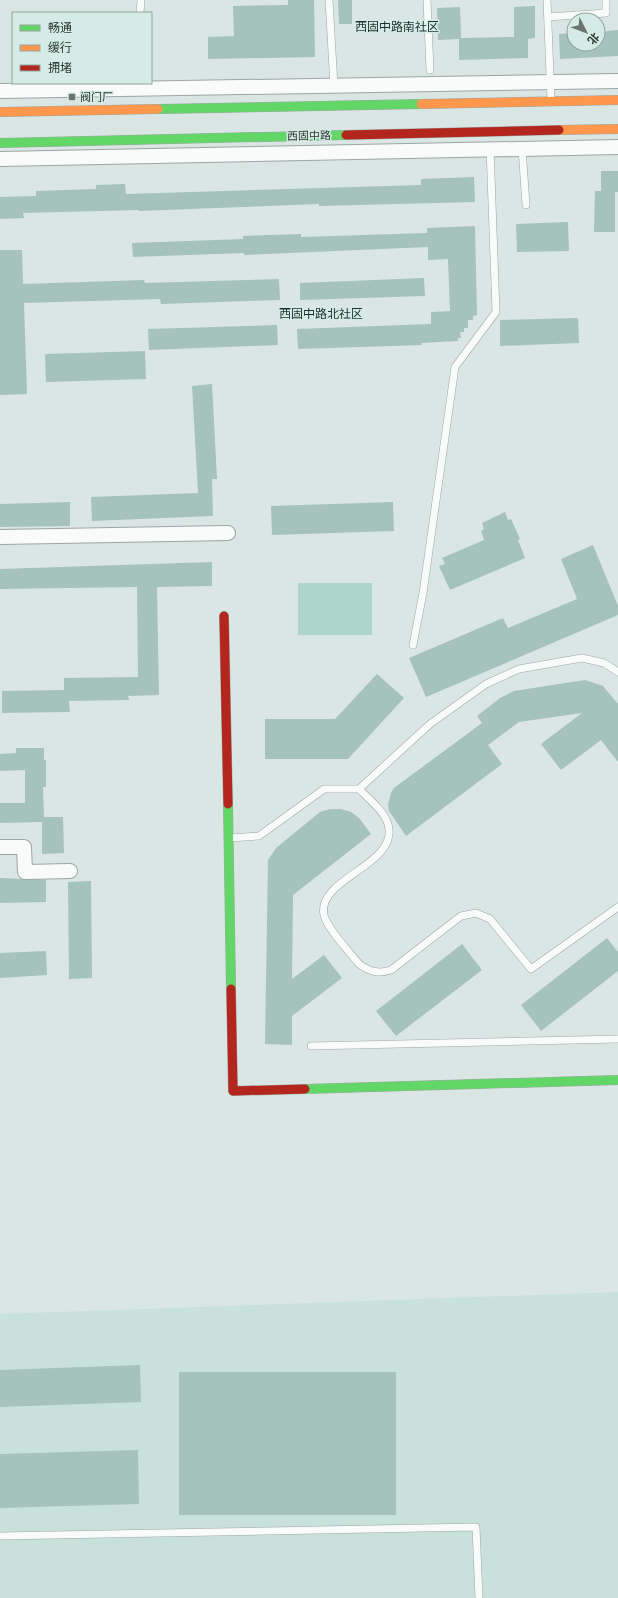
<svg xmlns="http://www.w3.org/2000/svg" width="618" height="1598" viewBox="0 0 618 1598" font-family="'Roboto Condensed','Noto Sans SC',sans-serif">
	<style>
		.built { fill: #c9e1db }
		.park { fill: #add5cb }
		.building { fill: #a5c2bc }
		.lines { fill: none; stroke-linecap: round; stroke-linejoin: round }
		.lane-casing { stroke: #9ca6a4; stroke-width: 8 }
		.street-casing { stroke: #9ca6a4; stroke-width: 16 }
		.fast-casing { stroke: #9ca6a4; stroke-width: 10 }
		.slow-casing { stroke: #9ca6a4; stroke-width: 10 }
		.jam-casing { stroke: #9ca6a4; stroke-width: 10 }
		.lane { stroke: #f9fbfb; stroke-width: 7 }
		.street { stroke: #f9fbfb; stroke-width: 14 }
		.fast { stroke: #63d668; stroke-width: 9 }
		.slow { stroke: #ff974d; stroke-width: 9 }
		.jam { stroke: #b3261e; stroke-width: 9 }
		.poi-dot { fill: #6a7471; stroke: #d4ece5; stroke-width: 1.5 }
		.labels { text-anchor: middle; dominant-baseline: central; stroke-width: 3; stroke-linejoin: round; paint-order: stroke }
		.poi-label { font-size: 11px; fill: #2d3734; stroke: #d4ece5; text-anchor: start }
		.street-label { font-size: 11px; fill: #2d3734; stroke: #d4ece5 }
		.neighbourhood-label { font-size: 12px; fill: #1c302b; stroke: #d4ece5 }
	</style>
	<rect width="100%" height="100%" fill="#dae6e3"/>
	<path class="built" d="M618,1292V1598H0V1314Z"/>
	<path class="park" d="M298,583H372V635H298Z"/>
	<path class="building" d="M288,0H314L315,57L208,59V37L234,36L233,6L288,5Z
		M338,0H352V24H339Z
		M535,6V38L528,39V58L459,60V39L438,40L437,8L460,7L461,38L514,37V7Z
		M618,30V56L560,59L559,34L574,33V44H598V32Z
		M601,171H618V192H615V232H594L595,191H601Z
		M474,177L475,202L319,206V204L139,211V210L23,213L24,218L0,219V197L36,196V191L96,189V185L125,184L126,194L421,185V179Z
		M568,222L569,251L517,252L516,224Z
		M475,226L477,315L473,316V320H468V328H464V332H460L461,338H458V341L421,343L422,345L298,349L297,329L431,324V312L450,311L448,259L428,260V247L244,255V253L133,257L132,243L243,239V236L301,234V237L427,233V228Z
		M0,250H22L23,284L144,280L145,283L279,279L280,300L161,304L160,299L24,303L27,394L0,395Z
		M424,278L425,296L300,300V283Z
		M578,318L579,343L500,346V320Z
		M277,325L278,345L149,350L148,329Z
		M145,351L146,379L46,382L45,354Z
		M212,384L217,479H212L213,516L92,521L91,497L198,493L192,386Z
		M70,502V526L0,527V504Z
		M393,502L394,531L272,535L271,506Z
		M505,512L508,520L511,519L520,539L518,540L525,558L450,590L439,566L445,564L442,558L484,540L481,531L484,529L482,523Z
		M593,545L618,606V615L426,697L409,658L503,618L508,628L577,599L561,559Z
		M212,562V586L157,587L159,695L128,696L129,700L69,701L70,712L2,713V691L64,690V678L138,677L137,587L0,589V569Z
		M377,674L404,698L348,759H265V719H335Z
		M585,680L603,686L618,704V762L601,740L561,770L541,744L582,713L519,722L488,745L502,764L406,836L389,811L388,805L391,793L394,788L482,723L477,716L500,698L514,691Z
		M16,748H44V760H46V787H43L44,817H63L64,853L42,854V822L0,823V803H25V770L0,771V754L16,753Z
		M330,809H341L351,812L359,818L371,834L293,895L292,979L324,955L342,978L292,1016V1045L265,1044L268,860L276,848L320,812Z
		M0,878L46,880V902L0,903Z
		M91,881L92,978L69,979L68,882Z
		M607,938L618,952V971L541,1031L521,1005Z
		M462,944L482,970L396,1036L376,1011Z
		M46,951L47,975L0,978V953Z
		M140,1365L141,1402L0,1407V1370Z
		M179,1372H396V1515H179Z
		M138,1450L139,1504L0,1508V1454Z"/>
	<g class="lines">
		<g class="lane-casing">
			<path id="lane" d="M329,0L334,86
				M427,0L430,70
				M547,0L551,100
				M140,13L141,0
				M548,17L606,13V0
				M522,148L526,205
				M413,645L423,593L455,367L496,312L490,148
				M359,789C369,799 384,811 388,824C400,865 316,878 324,915C327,929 350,952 359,964C370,972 379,974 391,970L461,916L476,913L490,919L531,969L618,907
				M229,838L259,836L324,789H359L430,724L486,684L519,669L582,658L604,663L618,672
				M311,1046L618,1039
				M0,1536L476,1527L479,1598"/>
		</g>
		<g class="street-casing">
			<path id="street" d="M0,91L618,81
				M0,159L618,147
				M0,537L228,533
				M0,847H24L25,872L70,871"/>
		</g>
		<g class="fast-casing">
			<path id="fast" d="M158,109L421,104
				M0,143L346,135
				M228,804L231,989
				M305,1089L618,1080"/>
		</g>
		<g class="slow-casing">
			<path id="slow" d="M421,104L618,100
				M0,112L158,109
				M559,130L618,129"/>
		</g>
		<g class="jam-casing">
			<path id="jam" d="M346,135L559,130
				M224,616L228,804
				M231,989L233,1091L305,1089"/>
		</g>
		<use href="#lane" class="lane"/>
		<use href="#street" class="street"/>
		<use href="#fast" class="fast"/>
		<use href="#slow" class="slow"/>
		<use href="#jam" class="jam"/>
	</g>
	<rect class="poi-dot" x="68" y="93" width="8" height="8" rx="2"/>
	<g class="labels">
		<g class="poi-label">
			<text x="80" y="97">阀门厂</text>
		</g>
		<g class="street-label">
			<text transform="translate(309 136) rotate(-1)">西固中路</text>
		</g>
		<g class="neighbourhood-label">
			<text x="397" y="27">西固中路南社区</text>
			<text x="321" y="314">西固中路北社区</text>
		</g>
	</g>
	<rect x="12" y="12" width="140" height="72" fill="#d4ece5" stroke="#91a49e"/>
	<rect x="20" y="25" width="20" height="6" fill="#63d668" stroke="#91a49e"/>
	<text x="48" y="32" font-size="12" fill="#2d3734">畅通</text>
	<rect x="20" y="45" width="20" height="6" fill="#ff974d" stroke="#91a49e"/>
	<text x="48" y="52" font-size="12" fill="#2d3734">缓行</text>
	<rect x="20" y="65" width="20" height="6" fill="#b3261e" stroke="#91a49e"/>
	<text x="48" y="72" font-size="12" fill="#2d3734">拥堵</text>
	<g transform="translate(586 32) rotate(132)"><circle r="19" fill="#d4ece5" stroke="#91a49e"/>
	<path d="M0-3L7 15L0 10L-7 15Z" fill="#6a7471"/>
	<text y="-6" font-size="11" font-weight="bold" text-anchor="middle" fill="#2d3734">北</text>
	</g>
</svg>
